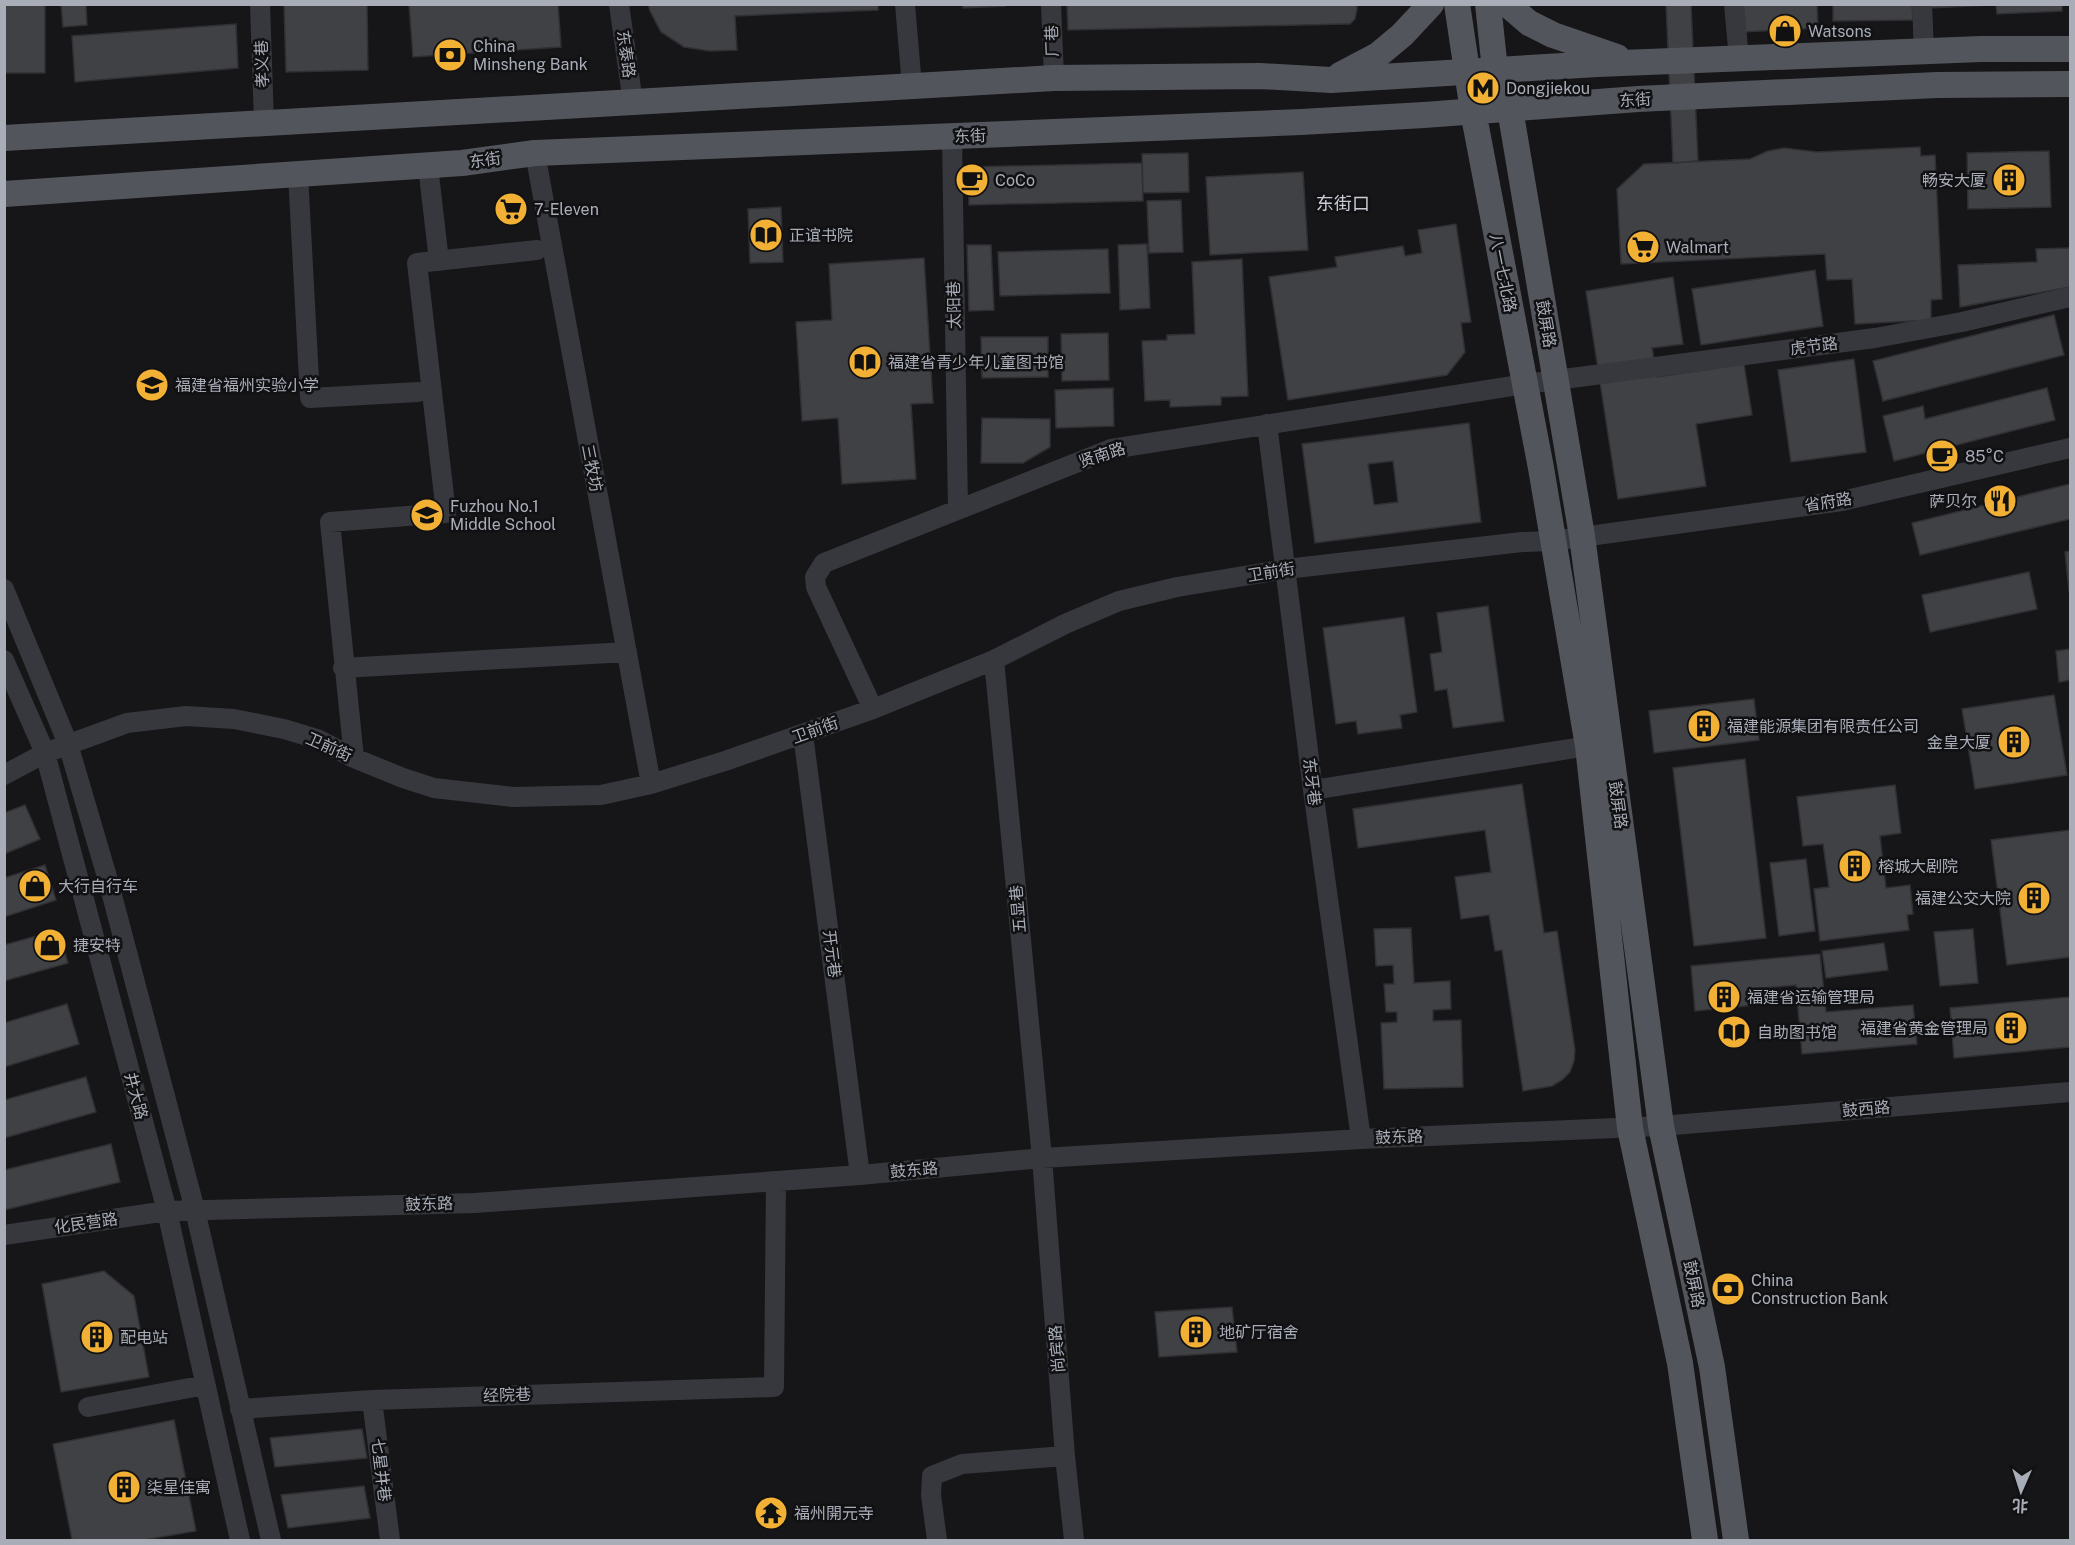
<svg xmlns="http://www.w3.org/2000/svg" width="2075" height="1545" viewBox="0 0 2075 1545" font-family="'Public Sans','Noto Sans SC',sans-serif">
	<style>
		.building { fill: #404145; stroke: #303034; stroke-width: 1.5; fill-rule: evenodd }
		.lines { fill: none; stroke-linecap: round; stroke-linejoin: round }
		.minor { stroke: #37383d; stroke-width: 20 }
		.major { stroke: #53555c; stroke-width: 26 }
		.labels { text-anchor: middle; dominant-baseline: central; stroke-width: 5; stroke-linejoin: round; paint-order: stroke }
		.poi-label { font-size: 16px; fill: #a8adb8; stroke: #111113; text-anchor: start }
		.street-label { font-size: 16px; fill: #a8adb8; stroke: #111113 }
		.neighbourhood-label { font-size: 18px; fill: #c9ccd4; stroke: #111113 }
	</style>
	<rect width="100%" height="100%" fill="#161618"/>
	<path class="building" d="M4,4H45V73H4Z
		M61,4H90L86,5L87,25L63,27Z
		M284,4H367L368,70L286,72Z
		M409,4H558L561,47L413,57Z
		M648,4H878V10L735,16L737,50L710,51L684,47L661,32L650,11Z
		M963,4H1005V6L963,8Z
		M1067,4H1357V9L1355,19L1350,24H1346L1068,30Z
		M1666,4H1691L1698,161L1673,163Z
		M1741,4H1817L1818,28L1743,32Z
		M1833,4H1912L1913,20L1833,21Z
		M1931,4H1989V5L1931,8Z
		M1996,4H2062V11L1997,14Z
		M236,24L238,68L75,82L72,36Z
		M1920,147L1921,156L1935,155L1942,299L1931,300V320L1855,324L1852,279L1827,280L1825,254L1621,264L1617,189L1644,164L1750,159L1768,151L1784,148L1817,152Z
		M2049,151L2051,207L1968,209L1967,153Z
		M1188,153L1189,192L1143,193L1142,154Z
		M1142,163L1143,201L969,205L968,167Z
		M1303,172L1308,250L1210,255L1206,177Z
		M1181,200L1183,252L1149,253L1147,201Z
		M781,207L783,262L750,263L748,209Z
		M1456,224L1471,322L1461,323L1465,352L1447,375L1288,400L1269,277L1337,267L1335,257L1403,246L1405,256L1422,253L1418,230Z
		M1147,244L1150,308L1120,310L1118,245Z
		M967,245H991L994,310L969,311Z
		M2070,248V287L1960,307L1958,265L2037,262L2036,249Z
		M1108,249L1110,293L1000,296L998,252Z
		M924,258L933,403L911,404L916,479L842,484L838,418L802,421L796,322L832,320L829,264Z
		M1242,259L1248,396L1221,397V405L1170,407V400L1145,401L1142,341L1167,340V335L1195,334L1192,262Z
		M1815,270L1823,326L1701,345L1692,289Z
		M1673,277L1683,344L1652,348L1657,377L1744,364L1752,415L1696,424L1706,486L1618,499L1586,291Z
		M2054,315L2064,355L1883,401L1873,361Z
		M1108,333L1109,380L1062,381L1061,334Z
		M981,337H1048V377L982,378Z
		M1854,359L1866,452L1791,462L1778,370Z
		M1113,388L1114,426L1056,428L1055,390Z
		M2047,388L2055,420L1894,461L1883,416L1923,406L1925,419Z
		M982,418L1050,419V447L1023,463H981Z
		M1469,423L1481,522L1315,543L1302,444ZM1393,461L1398,502L1374,505L1368,464Z
		M2070,484V519L1920,555L1912,523Z
		M2070,551V591H2069L2065,552Z
		M2029,572L2037,609L1930,632L1922,595Z
		M1488,606L1504,721L1453,728L1447,689L1435,691L1430,654L1442,652L1437,613Z
		M1404,617L1417,712L1400,715L1402,728L1358,734L1356,721L1336,724L1323,628Z
		M2070,649V680L2059,682L2056,651Z
		M2054,695L2067,775L1975,789L1962,709Z
		M1754,699L1759,740L1654,753L1649,711Z
		M1745,759L1766,938L1694,946L1673,768Z
		M1522,784L1544,933L1557,931L1575,1050L1574,1061L1570,1072L1562,1080L1552,1086L1523,1091L1502,950L1495,951L1489,915L1461,919L1455,877L1491,872L1485,830L1358,848L1353,809Z
		M1895,785L1901,833L1880,836L1886,888L1910,885L1913,914L1907,915L1909,930L1820,941L1814,889L1829,887L1823,844L1803,846L1797,797Z
		M25,805L40,839L4,854V813Z
		M2070,830V957L2007,965L1991,840Z
		M1806,859L1815,931L1779,936L1770,863Z
		M45,865L56,900L4,917V878Z
		M1411,928L1414,983L1450,981L1451,1009L1433,1010V1021L1461,1020L1463,1087L1384,1089L1381,1023L1397,1022V1012H1386L1384,984H1394L1393,965L1376,966L1374,929Z
		M1973,929L1978,983L1940,986L1934,932Z
		M58,930L68,963L4,981V945Z
		M1884,943L1888,970L1826,978L1822,951Z
		M1820,954L1826,1012L1913,1005L1917,1044L1802,1054L1796,985L1753,989L1755,1005L1695,1011L1691,966Z
		M2070,997V1047L1954,1058L1950,1008Z
		M67,1004L79,1044L4,1067V1023Z
		M86,1077L96,1112L4,1138V1100Z
		M111,1144L120,1182L4,1210V1170Z
		M104,1271L134,1296L149,1377L61,1392L42,1284Z
		M1232,1307L1237,1352L1159,1357L1155,1312Z
		M174,1420L196,1531L144,1540H72L53,1444Z
		M362,1429L367,1458L275,1467L270,1438Z
		M364,1486L370,1518L288,1528L281,1495Z"/>
	<g class="lines">
		<path class="minor" d="M260,4L264,123
			M619,4L633,103
			M905,4L912,87
			M1051,4L1054,78
			M1734,4L1739,59
			M1922,4L1924,52
			M952,137L958,510
			M535,153L651,784
			M428,166L439,261
			M298,174L310,398L418,392
			M1267,424L1313,790L1361,1139
			M4,589L68,744L108,880L195,1210L271,1540
			M4,660L45,753L167,1211L240,1540
			M994,660L1042,1158L1065,1456L1074,1540
			M343,668L627,652
			M873,709L816,587L815,577L824,563L1111,449L1526,384L1875,338L1962,322L2070,297
			M803,734L860,1175
			M354,758L330,522L446,513L417,263L537,250
			M4,775L45,753L127,723L186,716L234,719L284,729L317,739L354,758L403,778L434,788L513,797L601,795L651,784L725,761L873,709L994,660L1065,624L1119,601L1177,587L1286,569L1522,542L1553,541L1842,501L2070,448
			M1313,790L1588,746
			M4,1235L167,1211L475,1203L860,1175L1042,1158L1361,1139L1661,1126L2070,1092
			M372,1400L390,1540
			M88,1407L205,1385
			M240,1409L372,1400L774,1387L776,1181
			M937,1540L931,1495L932,1476L962,1464L1065,1456"/>
		<path class="major" d="M1457,4L1473,111L1541,468L1588,746L1630,1128L1680,1363L1705,1540
			M1488,4L1495,70L1510,109L1582,536L1661,1126L1712,1367L1736,1540
			M1507,4L1529,23L1553,35L1617,57
			M1340,75L1378,55L1402,35L1431,4
			M4,138L1054,78L1260,76L1331,80L1597,64L1981,49H2070
			M4,194L462,163L535,153L1301,122L1424,115L1638,99L1937,85L2070,84"/>
	</g>
	<defs>
		<g id="shop-disc" transform="scale(1.725)"><circle r="9.5" fill="#f2b134" stroke="#111113"/><path d="M-5-2.5h2.3a2.7 3.5 0 0 1 5.4 0H5L5.5 6h-11ZM-1.5-2.5h3a1.5 2.3 0 0 0-3 0Z" fill="#111"/></g>
		<g id="bank-disc" transform="scale(1.725)"><circle r="9.5" fill="#f2b134" stroke="#111113"/><path d="M-6-4H6V4H-6ZM0-2.3a2.3 2.3 0 1 0 0 4.6a2.3 2.3 0 1 0 0-4.6Z" fill="#111"/></g>
		<g id="metro-disc" transform="scale(1.725)"><circle r="9.5" fill="#f2b134" stroke="#111113"/><path d="M-5.5 5V-5H-3L0 0L3-5H5.5V5H3V-.5L0 4L-3-.5V5Z" fill="#111"/></g>
		<g id="cafe-disc" transform="scale(1.725)"><circle r="9.5" fill="#f2b134" stroke="#111113"/><path d="M-5.5-4.5H6V0H3Q3 3.5 0 3.5H-2.5Q-5.5 3.5-5.5 0ZM3-3.2v2h1.7v-2ZM-6 4.5H4V6H-6Z" fill="#111"/></g>
		<g id="building-disc" transform="scale(1.725)"><circle r="9.5" fill="#f2b134" stroke="#111113"/><path d="M-4-6H4V6H1V3H-1V6H-4ZM-2.5-4.3h1.7v1.8h-1.7ZM.8-4.3h1.7v1.8H.8ZM-2.5-1h1.7V.8h-1.7ZM.8-1h1.7V.8H.8Z" fill="#111"/></g>
		<g id="supermarket-disc" transform="scale(1.725)"><circle r="9.5" fill="#f2b134" stroke="#111113"/><path d="M-6-5.5h2.5l.6 2H6L4.5 2H-2.5L-4.4-4H-6ZM-1.5 3.2a1.3 1.3 0 1 0 .1 0ZM3 3.2a1.3 1.3 0 1 0 .1 0Z" fill="#111"/></g>
		<g id="library-disc" transform="scale(1.725)"><circle r="9.5" fill="#f2b134" stroke="#111113"/><path d="M-6-4Q-3-5.5-.7-3.5V5Q-3 3-6 4ZM6-4Q3-5.5 .7-3.5V5Q3 3 6 4Z" fill="#111"/></g>
		<g id="school-disc" transform="scale(1.725)"><circle r="9.5" fill="#f2b134" stroke="#111113"/><path d="M0-5L7-2L0 1L-7-2ZM-4 1L0 2.5L4 1V4Q0 6-4 4Z" fill="#111"/></g>
		<g id="restaurant-disc" transform="scale(1.725)"><circle r="9.5" fill="#f2b134" stroke="#111113"/><path d="M-5-6h1v4h1v-4h1v4h1v-4h1v5L-1.5 .5V6h-2V.5L-5-1ZM5-6V6H3V1.5H1.5Q1.5-4 5-6Z" fill="#111"/></g>
		<g id="temple-disc" transform="scale(1.725)"><circle r="9.5" fill="#f2b134" stroke="#111113"/><path d="M0-6L5-2H3V0L6.5 2.5H4V6H1.5V3h-3V6H-4V2.5H-6.5L-3 0V-2H-5Z" fill="#111"/></g>
	</defs>
	<g fill-rule="evenodd">
		<use href="#shop-disc" x="1785" y="31"/>
		<use href="#bank-disc" x="450" y="55"/>
		<use href="#metro-disc" x="1483" y="88"/>
		<use href="#cafe-disc" x="972" y="180"/>
		<use href="#building-disc" x="2009" y="180"/>
		<use href="#supermarket-disc" x="511" y="209"/>
		<use href="#library-disc" x="766" y="235"/>
		<use href="#supermarket-disc" x="1643" y="247"/>
		<use href="#library-disc" x="865" y="362"/>
		<use href="#school-disc" x="152" y="385"/>
		<use href="#cafe-disc" x="1942" y="456"/>
		<use href="#restaurant-disc" x="2000" y="501"/>
		<use href="#school-disc" x="427" y="515"/>
		<use href="#building-disc" x="1704" y="726"/>
		<use href="#building-disc" x="2014" y="742"/>
		<use href="#building-disc" x="1855" y="866"/>
		<use href="#shop-disc" x="35" y="886"/>
		<use href="#building-disc" x="2034" y="898"/>
		<use href="#shop-disc" x="50" y="945"/>
		<use href="#building-disc" x="1724" y="997"/>
		<use href="#building-disc" x="2011" y="1028"/>
		<use href="#library-disc" x="1734" y="1032"/>
		<use href="#bank-disc" x="1728" y="1289"/>
		<use href="#building-disc" x="1196" y="1332"/>
		<use href="#building-disc" x="97" y="1337"/>
		<use href="#building-disc" x="124" y="1487"/>
		<use href="#temple-disc" x="771" y="1513"/>
	</g>
	<g class="labels">
		<g class="poi-label">
			<text x="1808" y="31">Watsons</text>
			<text x="473" y="46">China<tspan x="473" dy="18">Minsheng Bank</tspan></text>
			<text x="1506" y="88">Dongjiekou</text>
			<text x="995" y="180">CoCo</text>
			<text x="1986" y="180" text-anchor="end">畅安大厦</text>
			<text x="534" y="209">7-Eleven</text>
			<text x="789" y="235">正谊书院</text>
			<text x="1666" y="247">Walmart</text>
			<text x="888" y="362">福建省青少年儿童图书馆</text>
			<text x="175" y="385">福建省福州实验小学</text>
			<text x="1965" y="456">85°C</text>
			<text x="1977" y="501" text-anchor="end">萨贝尔</text>
			<text x="450" y="506">Fuzhou No.1<tspan x="450" dy="18">Middle School</tspan></text>
			<text x="1727" y="726">福建能源集团有限责任公司</text>
			<text x="1991" y="742" text-anchor="end">金皇大厦</text>
			<text x="1878" y="866">榕城大剧院</text>
			<text x="58" y="886">大行自行车</text>
			<text x="2011" y="898" text-anchor="end">福建公交大院</text>
			<text x="73" y="945">捷安特</text>
			<text x="1747" y="997">福建省运输管理局</text>
			<text x="1988" y="1028" text-anchor="end">福建省黄金管理局</text>
			<text x="1757" y="1032">自助图书馆</text>
			<text x="1751" y="1280">China<tspan x="1751" dy="18">Construction Bank</tspan></text>
			<text x="1219" y="1332">地矿厅宿舍</text>
			<text x="120" y="1337">配电站</text>
			<text x="147" y="1487">柒星佳寓</text>
			<text x="794" y="1513">福州開元寺</text>
		</g>
		<g class="street-label">
			<text transform="translate(1052 41) rotate(-92)">厂巷</text>
			<text transform="translate(626 54) rotate(82)">东泰路</text>
			<text transform="translate(262 64) rotate(-92)">孝义巷</text>
			<text transform="translate(1635 100) rotate(-4)">东街</text>
			<text transform="translate(970 136) rotate(-2)">东街</text>
			<text transform="translate(485 160) rotate(-8)">东街</text>
			<text transform="translate(1503 273) rotate(79)">八一七北路</text>
			<text transform="translate(954 305) rotate(-91)">太阳巷</text>
			<text transform="translate(1546 324) rotate(80)">鼓屏路</text>
			<text transform="translate(1814 346) rotate(-7)">虎节路</text>
			<text transform="translate(1102 455) rotate(-18)">贤南路</text>
			<text transform="translate(592 468) rotate(79)">三牧坊</text>
			<text transform="translate(1828 502) rotate(-9)">省府路</text>
			<text transform="translate(1271 572) rotate(-9)">卫前街</text>
			<text transform="translate(815 730) rotate(-20)">卫前街</text>
			<text transform="translate(329 747) rotate(24)">卫前街</text>
			<text transform="translate(1312 782) rotate(83)">东牙巷</text>
			<text transform="translate(1618 805) rotate(82)">鼓屏路</text>
			<text transform="translate(1018 909) rotate(-95)">五显巷</text>
			<text transform="translate(832 954) rotate(83)">开元巷</text>
			<text transform="translate(136 1096) rotate(75)">井大路</text>
			<text transform="translate(1866 1109) rotate(-5)">鼓西路</text>
			<text transform="translate(1399 1137) rotate(-2)">鼓东路</text>
			<text transform="translate(914 1170) rotate(-5)">鼓东路</text>
			<text transform="translate(429 1204) rotate(-2)">鼓东路</text>
			<text transform="translate(86 1223) rotate(-8)">化民营路</text>
			<text transform="translate(1694 1284) rotate(78)">鼓屏路</text>
			<text transform="translate(1057 1349) rotate(-95)">尚宾路</text>
			<text transform="translate(507 1395) rotate(-2)">经院巷</text>
			<text transform="translate(381 1470) rotate(83)">七星井巷</text>
		</g>
		<g class="neighbourhood-label">
			<text x="1343" y="203">东街口</text>
		</g>
	</g>
	<rect width="2075" height="1545" fill="none" stroke="#a8adb8" stroke-width="12"/>
	<g transform="translate(2021 1491) rotate(183)" stroke="#111113" stroke-width="4.5" paint-order="stroke">
	<path d="M0-4.5L10 22L0 15L-10 22Z" fill="#a8adb8"/>
	<text y="-9" font-size="16" font-weight="bold" text-anchor="middle" fill="#a8adb8">北</text>
	</g>
</svg>
